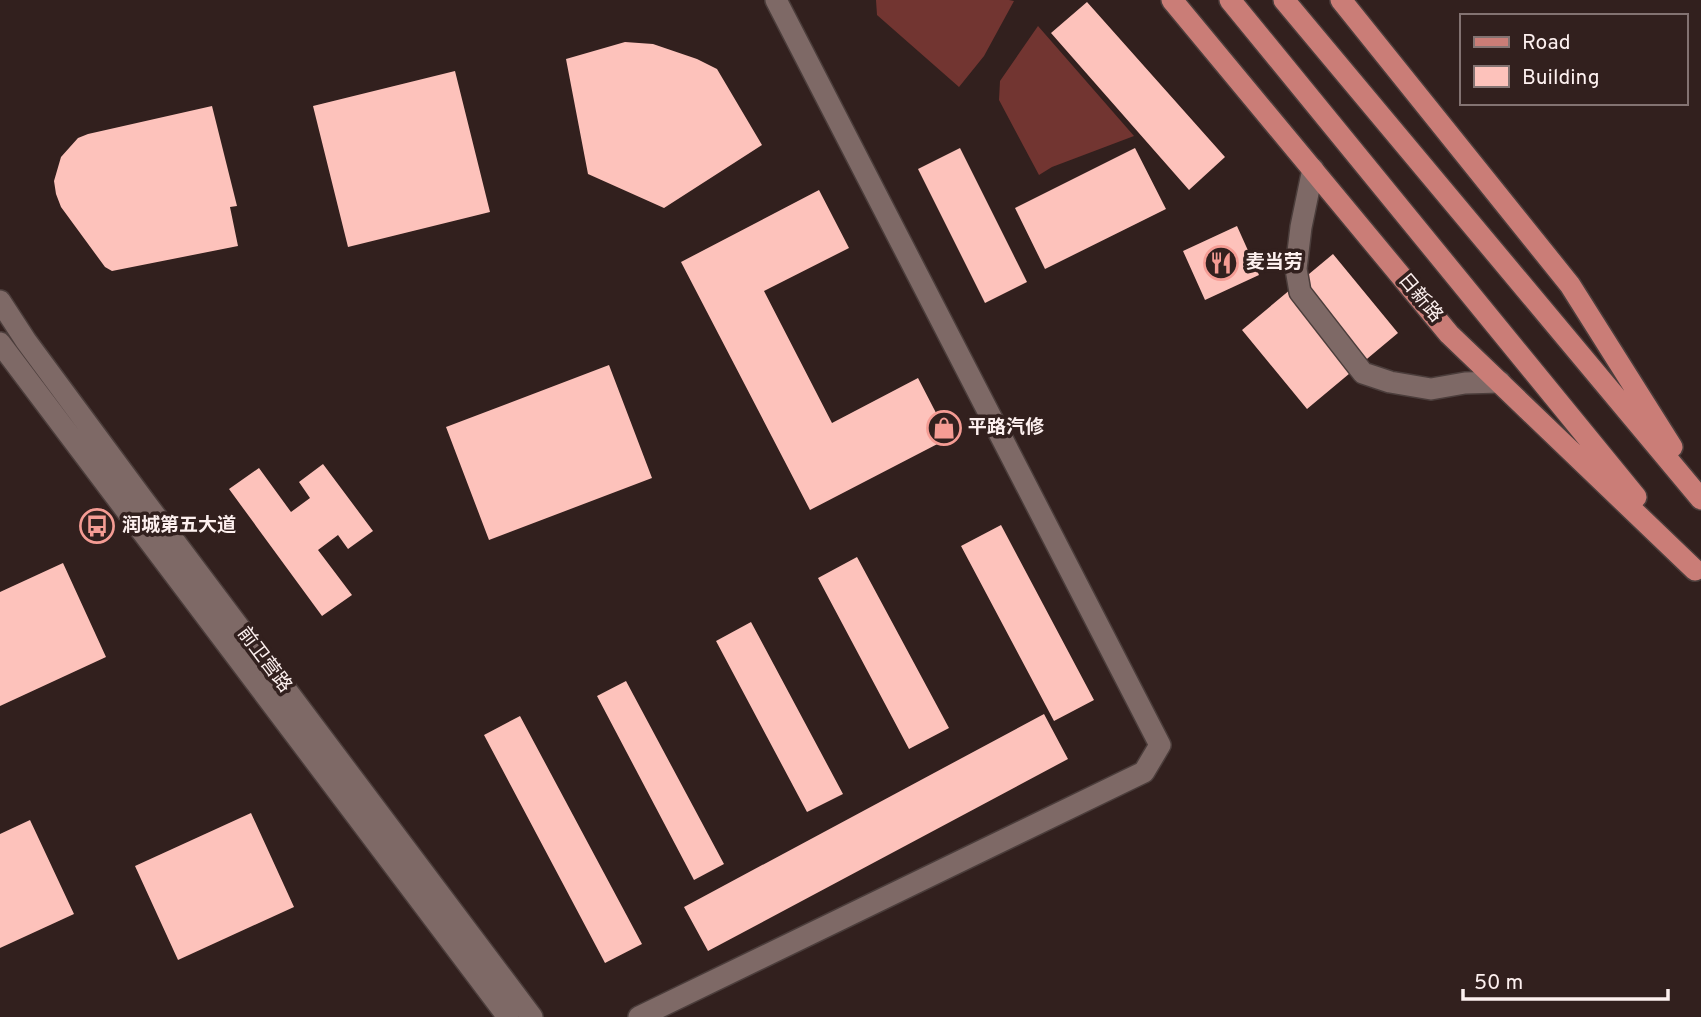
<svg xmlns="http://www.w3.org/2000/svg" width="1701" height="1017" viewBox="0 0 1701 1017" font-family="Overpass,'Noto Sans SC',sans-serif">
	<style>
		.forest { fill: #723531 }
		.building { fill: #fdc2bb }
		.lines { fill: none; stroke-linecap: round; stroke-linejoin: round }
		.minor-casing { stroke: #4b3d3b; stroke-width: 24 }
		.major-casing { stroke: #4b3d3b; stroke-width: 24 }
		.minor { stroke: #7e6966; stroke-width: 21 }
		.major { stroke: #ca7d77; stroke-width: 21 }
		.labels { text-anchor: middle; dominant-baseline: central; stroke-width: 7; stroke-linejoin: round; paint-order: stroke }
		.poi-label { font-size: 19px; font-weight: bold; fill: #fdf0ef; stroke: #32201e; text-anchor: start }
		.street-label { font-size: 19px; fill: #fdf0ef; stroke: #32201e }
	</style>
	<rect width="100%" height="100%" fill="#32201e"/>
	<path class="forest" d="M876,0H1009L1014,1L984,56L959,87L877,15Z
		M1038,26L1134,136L1052,167L1039,175L999,100L1000,81Z"/>
	<path class="building" d="M1087,2L1225,157L1189,190L1051,33Z
		M625,42L653,44L697,59L717,69L762,145L664,208L588,174L566,59Z
		M455,71L490,212L348,247L313,106Z
		M212,106L237,206L230,207L238,246L112,271L105,267L61,207L56,194L54,181L61,157L78,138L88,134Z
		M960,148L1027,282L985,303L918,169Z
		M1135,148L1166,209L1045,269L1015,208Z
		M819,190L849,248L764,291L832,423L918,378L949,438L810,510L681,262Z
		M1237,226L1259,275L1205,300L1183,251Z
		M1333,254L1398,333L1307,409L1242,330Z
		M609,365L652,478L489,540L446,427Z
		M323,464L373,531L348,549L338,535L318,550L352,595L322,616L229,489L259,468L291,512L310,498L299,482Z
		M1001,525L1094,700L1054,721L961,546Z
		M857,557L949,728L909,749L818,578Z
		M63,563L106,657L0,706V592Z
		M751,622L843,794L807,812L716,641Z
		M626,681L724,864L694,880L597,696Z
		M1044,714L1068,759L708,951L684,907Z
		M520,716L642,944L605,963L484,735Z
		M251,813L294,907L178,960L135,866Z
		M30,820L74,914L0,948V834Z"/>
	<g class="lines">
		<g class="minor-casing">
			<path id="minor" d="M1313,169L1301,227L1296,269L1300,292L1363,373L1390,382L1431,389L1465,383L1500,382
				M0,301L26,341L142,498L532,1017
				M0,343L508,1017
				M639,1017L1144,772L1160,745L776,0"/>
		</g>
		<g class="major-casing">
			<path id="major" d="M1172,0L1449,334L1695,570
				M1230,0L1636,497
				M1284,0L1701,499
				M1341,0L1570,285L1672,447"/>
		</g>
		<use href="#minor" class="minor"/>
		<use href="#major" class="major"/>
	</g>
	<defs>
		<g id="restaurant-ring" transform="scale(1.75)"><circle r="9.5" fill="#32201e" stroke="#f59c94" stroke-width="1.5"/><path d="M-5-6h1v4h1v-4h1v4h1v-4h1v5L-1.5 .5V6h-2V.5L-5-1ZM5-6V6H3V1.5H1.5Q1.5-4 5-6Z" fill="#f59c94"/></g>
		<g id="shop-ring" transform="scale(1.75)"><circle r="9.5" fill="#32201e" stroke="#f59c94" stroke-width="1.5"/><path d="M-5-2.5h2.3a2.7 3.5 0 0 1 5.4 0H5L5.5 6h-11ZM-1.5-2.5h3a1.5 2.3 0 0 0-3 0Z" fill="#f59c94"/></g>
		<g id="bus-ring" transform="scale(1.75)"><circle r="9.5" fill="#32201e" stroke="#f59c94" stroke-width="1.5"/><path d="M-5-6H5V4H4V6H2V4H-2V6H-4V4H-5ZM-3.5-4V0h7V-4ZM-3.5 1.2v1.5H-2V1.2ZM2 1.2v1.5H3.5V1.2Z" fill="#f59c94"/></g>
	</defs>
	<g fill-rule="evenodd">
		<use href="#restaurant-ring" x="1221" y="263"/>
		<use href="#shop-ring" x="944" y="428"/>
		<use href="#bus-ring" x="97" y="526"/>
	</g>
	<g class="labels">
		<g class="poi-label">
			<text x="1246" y="263">麦当劳</text>
			<text x="968" y="428">平路汽修</text>
			<text x="122" y="526">润城第五大道</text>
		</g>
		<g class="street-label">
			<text transform="translate(1420 298) rotate(50)">日新路</text>
			<text transform="translate(264 660) rotate(53)">前卫营路</text>
		</g>
	</g>
	<rect x="1460" y="14" width="228" height="91" fill="#32201e" stroke="#837372" stroke-width="2"/>
	<rect x="1474" y="37" width="35" height="10" fill="#ca7d77" stroke="#837372" stroke-width="2"/>
	<text x="1522" y="49" font-size="21" fill="#fdf0ef">Road</text>
	<rect x="1474" y="66" width="35" height="21" fill="#fdc2bb" stroke="#837372" stroke-width="2"/>
	<text x="1522" y="84" font-size="21" fill="#fdf0ef">Building</text>
	<path d="M1463 989v10h205v-10" fill="none" stroke="#fdf0ef" stroke-width="3.5"/>
	<text x="1474" y="989" font-size="21" fill="#fdf0ef" stroke="#32201e" stroke-width="5" paint-order="stroke">50 m</text>
</svg>
